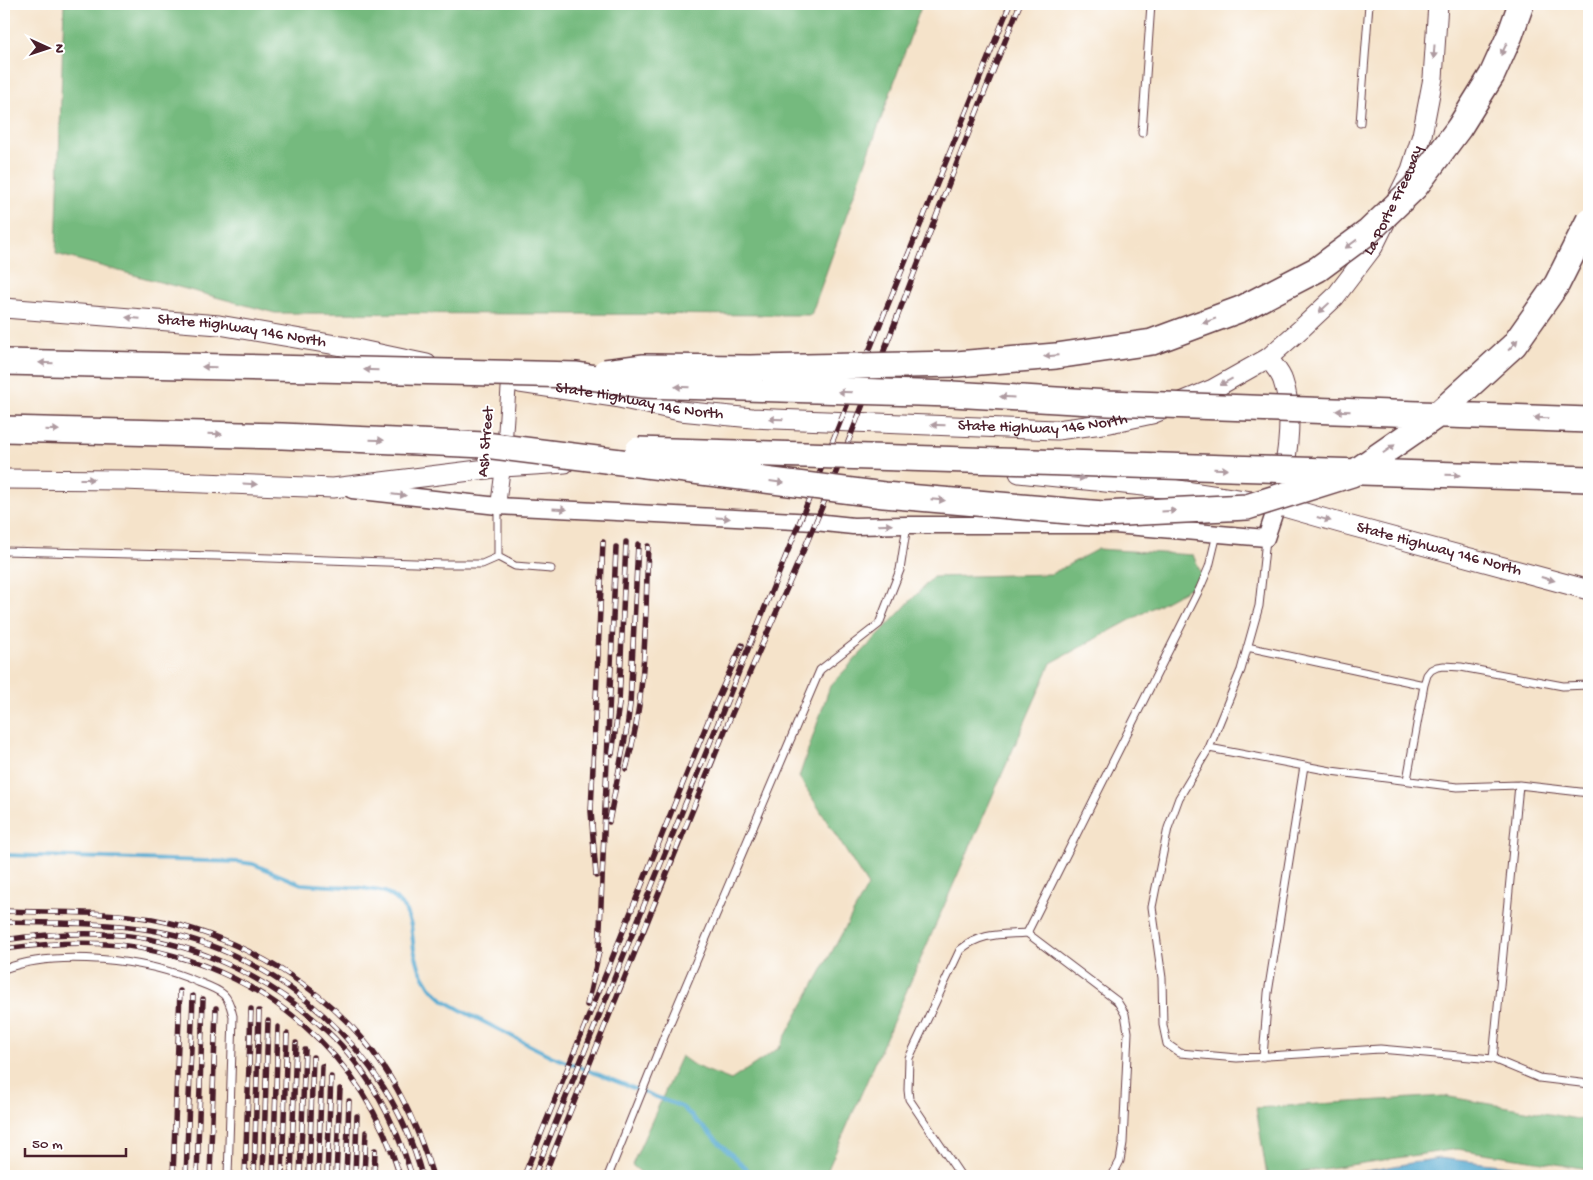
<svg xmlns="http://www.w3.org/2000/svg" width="1593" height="1180" viewBox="0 0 1593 1180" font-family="'Gochi Hand',sans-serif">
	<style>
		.forest { fill: #74ba7e; stroke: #5f6c54 }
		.water { fill: #53a8cf; stroke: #4e647d }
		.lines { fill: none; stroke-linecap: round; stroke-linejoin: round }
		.stream { stroke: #53a8cf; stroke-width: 4 }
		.service-casing { stroke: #643c43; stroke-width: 9 }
		.minor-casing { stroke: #643c43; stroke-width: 16 }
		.tertiary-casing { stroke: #643c43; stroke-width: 19 }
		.secondary-casing { stroke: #643c43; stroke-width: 21 }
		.motorway-casing { stroke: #643c43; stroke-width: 28 }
		.service { stroke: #fff; stroke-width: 7 }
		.minor { stroke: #fff; stroke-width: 14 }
		.tertiary { stroke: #fff; stroke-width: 16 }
		.secondary { stroke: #fff; stroke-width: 19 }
		.motorway { stroke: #fff; stroke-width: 25 }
		.rail-casing { stroke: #4a1f2b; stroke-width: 5.5 }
		.rail { stroke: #fff; stroke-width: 4; stroke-dasharray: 11; stroke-linecap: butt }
		.motorway-bridge-casing { stroke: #643c43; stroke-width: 28; stroke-linecap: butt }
		.motorway-bridge { stroke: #fff; stroke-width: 25 }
		.oneway { fill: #ae9aa0 }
		.labels { text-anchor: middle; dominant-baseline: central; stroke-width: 4; stroke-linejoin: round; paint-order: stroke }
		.street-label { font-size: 16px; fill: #4a1f2b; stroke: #fff }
	</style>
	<rect width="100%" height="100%" fill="#fff"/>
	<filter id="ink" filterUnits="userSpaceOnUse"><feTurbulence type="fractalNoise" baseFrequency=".02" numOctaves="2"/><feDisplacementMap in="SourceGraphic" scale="10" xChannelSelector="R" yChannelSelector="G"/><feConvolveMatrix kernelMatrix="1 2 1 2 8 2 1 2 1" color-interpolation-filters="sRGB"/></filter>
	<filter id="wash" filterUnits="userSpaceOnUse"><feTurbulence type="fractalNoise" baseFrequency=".0096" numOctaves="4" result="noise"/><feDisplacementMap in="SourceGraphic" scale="20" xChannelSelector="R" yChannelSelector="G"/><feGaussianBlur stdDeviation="1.12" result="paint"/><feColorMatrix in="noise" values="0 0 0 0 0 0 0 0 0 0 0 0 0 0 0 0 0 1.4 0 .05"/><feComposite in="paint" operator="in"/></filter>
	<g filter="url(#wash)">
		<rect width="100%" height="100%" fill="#f5e3ca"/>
		<path class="forest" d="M64,4H922L811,315L275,313L56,254Z
			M1098,549L1193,555L1204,580L1051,663L825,1176H645L632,1165L681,1056L695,1066L731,1080L779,1048L868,886L799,777L830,686L933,577L1051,574Z
			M1444,1096L1589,1121V1169L1457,1149L1276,1176H1267L1256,1108Z"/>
		<path class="water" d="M1439,1158L1589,1175V1176H1338Z"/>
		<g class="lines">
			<path class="stream" d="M4,855L239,862L253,864L301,884L362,888L385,892L396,899L405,909L411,925L414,950L420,970L430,987L445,1001L468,1014L551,1056L682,1107L754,1176"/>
		</g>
	</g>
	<g filter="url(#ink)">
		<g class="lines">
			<g class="service-casing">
				<path id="service" d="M1360,123L1369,4
					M1142,133L1151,4
					M498,507V557L515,566L551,569
					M1266,539L1259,606L1241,670L1209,748L1179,798L1168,828L1152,907L1162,978L1163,1025L1167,1044L1180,1053L1237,1058L1380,1049L1493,1059L1539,1078L1589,1084
					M4,551L216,556L443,564H482L498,557
					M1247,647L1424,685L1427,675L1431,670L1437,667L1444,666L1461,667L1563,686L1589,685
					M1209,748L1331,771L1457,787L1519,785L1589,793
					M1407,780L1424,685
					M1027,933L1200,588L1209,567L1217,534
					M4,969C57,949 146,959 198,982C206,985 218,989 224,995C230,1001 231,1009 233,1016L228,1176
					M1263,1057L1268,993L1304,766
					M1493,1059L1519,785
					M608,1176L664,1037L820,670L879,624L900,570L907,525
					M961,1176L909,1099L908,1090L909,1058L960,950C982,932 1001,935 1027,933L1117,1001L1125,1014L1128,1032L1123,1143L1120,1161L1112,1176"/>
			</g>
			<g class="minor-casing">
				<path id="minor" d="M498,506L503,467L509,381"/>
			</g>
			<g class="tertiary-casing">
				<path id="tertiary" d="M352,490L498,506L815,522L853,526L907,525H1115L1266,538L1277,505"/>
			</g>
			<g class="secondary-casing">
				<g id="secondary">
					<path id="s1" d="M4,308L219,325L342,346L427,364"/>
					<path d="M1268,358C1273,365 1281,373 1283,381C1296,418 1285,468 1277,505"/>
					<path id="s2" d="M520,383L614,397L680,411L752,418L1057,430L1110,423L1152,414L1213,389L1268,358L1302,328L1335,297L1373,247L1411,170L1422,135L1433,78L1438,4"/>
					<path id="s3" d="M1019,473L1172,489L1277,505L1340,523L1589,590"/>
					<path d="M4,479L123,480L333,488L503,467L565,463"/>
				</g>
			</g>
			<g class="motorway-casing">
				<path id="motorway" d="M4,429L282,436L485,445"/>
			</g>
			<use href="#service" class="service"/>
			<use href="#minor" class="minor"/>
			<use href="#tertiary" class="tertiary"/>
			<use href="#secondary" class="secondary"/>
			<use href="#motorway" class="motorway"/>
			<g class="rail-casing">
				<path id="rail" d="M612,754L619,704L626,542
					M626,769C647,696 645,620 648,546
					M609,822L627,728L630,705L638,544
					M596,876L591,811L603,542
					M4,911C51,913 106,911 152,919C241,936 332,989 383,1066C406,1100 421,1137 433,1176
					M4,922C53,923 103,922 151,930C278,950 390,1052 422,1176
					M4,940C43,934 81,932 121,935C196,942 272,979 327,1031C368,1069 396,1123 412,1176
					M4,949C49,943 95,940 140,948C266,971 363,1054 400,1176
					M587,1005L599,952L616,547
					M173,1176L180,991
					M186,1176L193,996
					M197,1176L203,999
					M210,1176L216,1008
					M245,1176L251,1009
					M254,1176L259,1011
					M263,1176L268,1021
					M273,1176L278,1027
					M282,1176L287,1034
					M291,1176L296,1043
					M300,1176L305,1050
					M309,1176L313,1057
					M318,1176L322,1066
					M327,1176L331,1077
					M336,1176L340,1089
					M346,1176L349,1101
					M355,1176L357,1116
					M364,1176L366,1132
					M374,1176L375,1150
					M524,1176L715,704L742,645
					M534,1176L1010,4
					M544,1176C605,1027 664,877 726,728C757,654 791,581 822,507C890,340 952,171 1020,4"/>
			</g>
			<use href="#rail" class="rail"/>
			<g class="motorway-bridge-casing">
				<path id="motorway-bridge" d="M4,362L577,375L641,385L952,394L1108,403L1589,420
					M605,372L644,367L750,368L956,364L1056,356L1152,342L1241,309L1318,269L1368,232L1415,187L1459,128L1492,75L1510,35L1521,4
					M485,445L884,495L1103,514L1247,507L1352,474L1436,416L1514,345L1557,284L1589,220
					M638,450L1589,479"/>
			</g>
			<use href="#motorway-bridge" class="motorway-bridge"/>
		</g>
		<defs><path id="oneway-solid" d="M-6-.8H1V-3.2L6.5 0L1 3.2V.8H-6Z" transform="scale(1.25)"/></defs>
		<g class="oneway">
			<use href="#oneway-solid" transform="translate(1504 49) rotate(115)"/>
			<use href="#oneway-solid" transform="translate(1434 52) rotate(94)"/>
			<use href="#oneway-solid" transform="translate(1351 244) rotate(144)"/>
			<use href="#oneway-solid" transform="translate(1324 308) rotate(137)"/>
			<use href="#oneway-solid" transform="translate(133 318) rotate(-175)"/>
			<use href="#oneway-solid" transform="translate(1209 321) rotate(160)"/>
			<use href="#oneway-solid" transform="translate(1513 345) rotate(-49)"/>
			<use href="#oneway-solid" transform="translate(1051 356) rotate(175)"/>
			<use href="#oneway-solid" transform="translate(46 363) rotate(-179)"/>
			<use href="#oneway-solid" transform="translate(209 367) rotate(-179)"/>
			<use href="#oneway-solid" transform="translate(371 370) rotate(-179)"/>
			<use href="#oneway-solid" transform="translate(1226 382) rotate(151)"/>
			<use href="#oneway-solid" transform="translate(682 387) rotate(-178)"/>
			<use href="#oneway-solid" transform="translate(845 392) rotate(-179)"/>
			<use href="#oneway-solid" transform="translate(1007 397) rotate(-177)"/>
			<use href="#oneway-solid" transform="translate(1343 411) rotate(-178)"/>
			<use href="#oneway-solid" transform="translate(1541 418) rotate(-178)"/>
			<use href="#oneway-solid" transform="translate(776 419) rotate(-178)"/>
			<use href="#oneway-solid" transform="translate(938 425) rotate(-178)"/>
			<use href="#oneway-solid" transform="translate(52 430) rotate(2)"/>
			<use href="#oneway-solid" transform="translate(215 434) rotate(2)"/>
			<use href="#oneway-solid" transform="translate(377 440) rotate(2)"/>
			<use href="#oneway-solid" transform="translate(1389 449) rotate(-35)"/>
			<use href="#oneway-solid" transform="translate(1221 469) rotate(2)"/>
			<use href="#oneway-solid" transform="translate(1453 475) rotate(2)"/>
			<use href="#oneway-solid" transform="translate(1078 478) rotate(6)"/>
			<use href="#oneway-solid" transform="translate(87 479)"/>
			<use href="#oneway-solid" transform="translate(777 482) rotate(7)"/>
			<use href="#oneway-solid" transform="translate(250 484) rotate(3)"/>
			<use href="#oneway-solid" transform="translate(399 495) rotate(6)"/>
			<use href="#oneway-solid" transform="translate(938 500) rotate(5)"/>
			<use href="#oneway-solid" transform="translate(560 509) rotate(3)"/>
			<use href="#oneway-solid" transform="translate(1169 511) rotate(-3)"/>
			<use href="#oneway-solid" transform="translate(723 518) rotate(3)"/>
			<use href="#oneway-solid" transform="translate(1324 519) rotate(16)"/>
			<use href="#oneway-solid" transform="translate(885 525) rotate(-2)"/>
			<use href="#oneway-solid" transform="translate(1548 579) rotate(15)"/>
		</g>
	</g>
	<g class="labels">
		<g class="street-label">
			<text stroke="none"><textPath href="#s2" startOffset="970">La Porte Freeway</textPath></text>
			<text stroke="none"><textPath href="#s1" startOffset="239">State Highway 146 North</textPath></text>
			<text stroke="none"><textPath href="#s2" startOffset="121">State Highway 146 North</textPath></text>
			<text stroke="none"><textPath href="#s2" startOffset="526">State Highway 146 North</textPath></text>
			<text transform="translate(487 442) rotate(-85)">Ash Street</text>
			<text stroke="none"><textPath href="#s3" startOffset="428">State Highway 146 North</textPath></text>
		</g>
	</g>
	<rect width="1593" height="1180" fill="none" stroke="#fff" stroke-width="20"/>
	<g transform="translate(48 48) rotate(93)" stroke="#ffffff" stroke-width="4" paint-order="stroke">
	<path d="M0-4L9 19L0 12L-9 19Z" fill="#4a1f2b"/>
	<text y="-8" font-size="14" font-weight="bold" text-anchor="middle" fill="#4a1f2b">N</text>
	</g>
	<path d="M25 1148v8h101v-8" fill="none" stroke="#4a1f2b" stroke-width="2.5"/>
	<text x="32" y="1148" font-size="15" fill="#4a1f2b" stroke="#ffffff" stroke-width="4" paint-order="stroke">50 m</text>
</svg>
